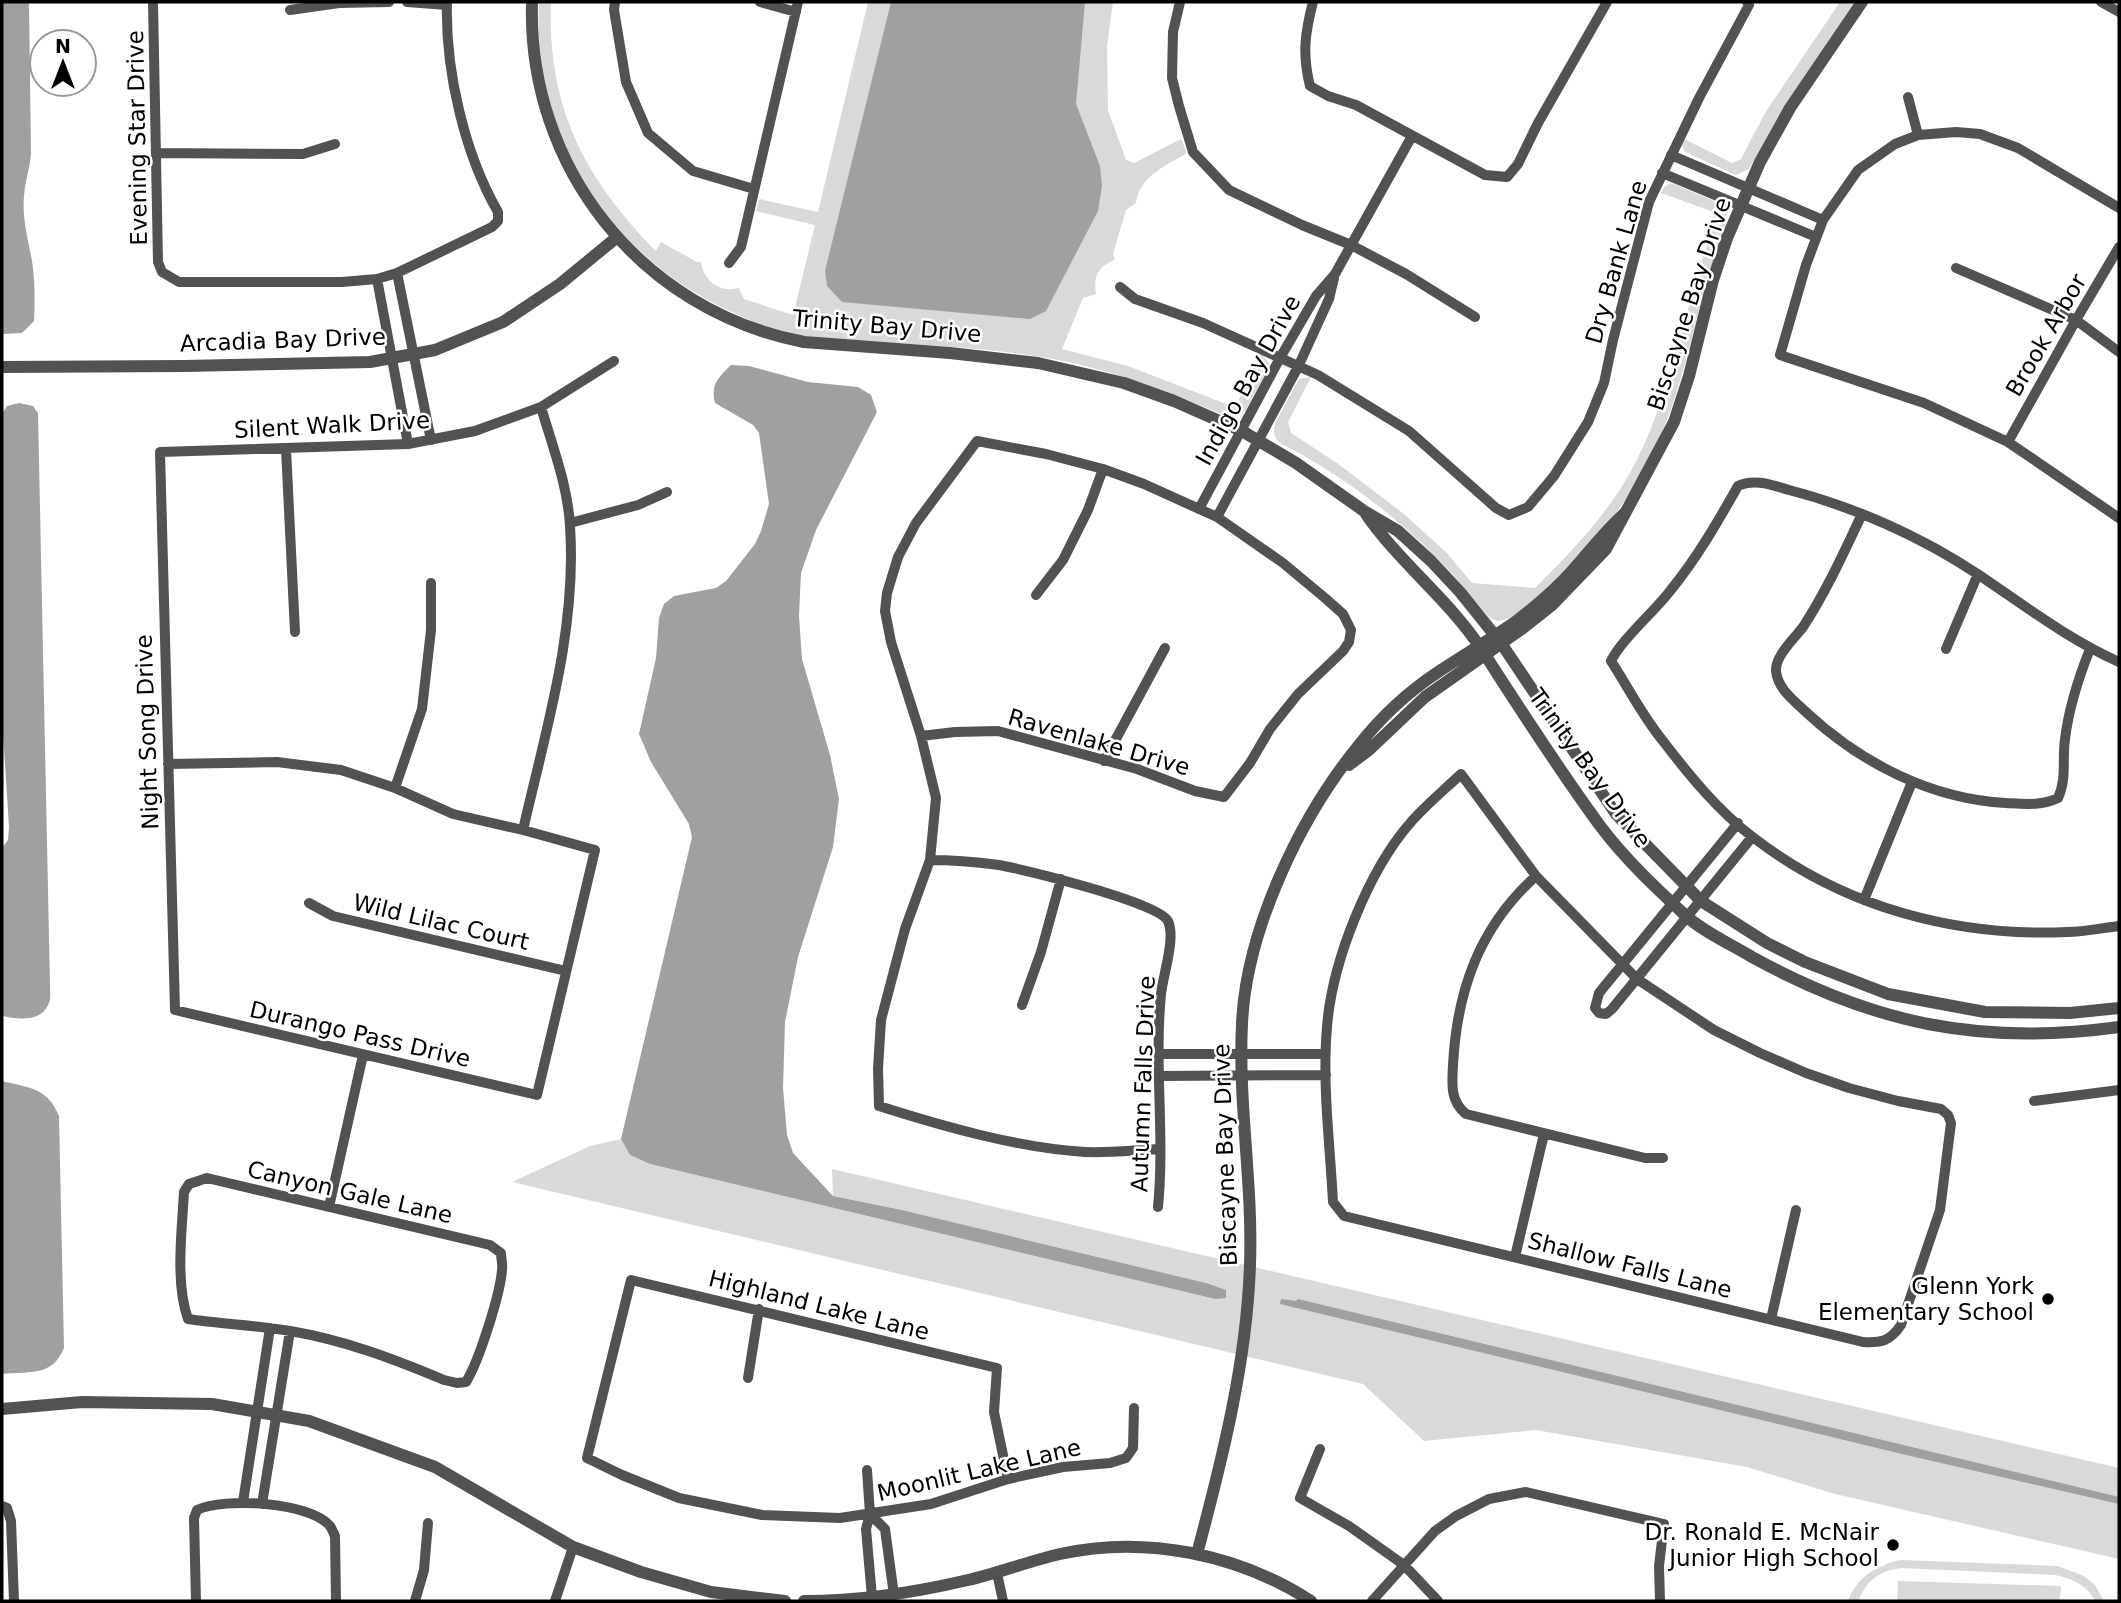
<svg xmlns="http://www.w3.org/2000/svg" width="2121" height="1603" viewBox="0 0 2121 1603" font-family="'DejaVu Sans',sans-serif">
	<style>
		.green { fill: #d9d9d9 }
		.water { fill: #a0a0a0 }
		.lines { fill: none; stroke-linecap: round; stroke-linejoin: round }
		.minor { stroke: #525252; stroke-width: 10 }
		.tertiary { stroke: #525252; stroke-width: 12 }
		.poi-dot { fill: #000; stroke: #fff; stroke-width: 2.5 }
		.labels { text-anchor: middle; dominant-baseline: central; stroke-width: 5; stroke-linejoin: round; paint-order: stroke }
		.street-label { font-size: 23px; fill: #000; stroke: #fff }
		.poi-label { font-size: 23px; fill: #000; stroke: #fff; text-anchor: end }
	</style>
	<rect width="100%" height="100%" fill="#fff"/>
	<path class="green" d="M539,2H551C547,106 584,178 656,251L661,242L697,262H701C704,281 719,293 739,288L744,299L793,315L815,225L756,211L759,199L818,212L868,2H1113L1107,46L1108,110L1126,160L1134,163L1181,139L1187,153C1166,166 1140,175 1136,203L1126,210L1113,254L1115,260C1098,266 1093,277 1096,294L1083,298L1062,349L1128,366L1229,405L1238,401L1261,354L1269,363L1268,369L1246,410L1236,418H1230C1173,393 1115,371 1054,359C993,348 931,346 869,341C845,339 819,339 795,335C773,331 751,321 730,311C611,258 532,134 539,2Z
		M1840,2H1854L1782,110L1749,169L1736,175L1685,152L1682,146L1684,139L1732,163L1741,159L1765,113Z
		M1671,183L1719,203L1727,213C1727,231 1711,265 1706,284C1696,318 1689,353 1678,387C1656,465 1606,538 1545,590C1531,601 1515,620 1497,621L1490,618C1478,605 1467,591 1455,577C1407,524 1345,476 1280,443C1274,437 1273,432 1275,423L1299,379L1311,377L1288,422L1291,433L1337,463L1404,514L1447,553L1472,583L1535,588C1570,553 1605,517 1630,473C1673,395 1685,304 1715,221L1711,211L1661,193L1664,187Z
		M621,1139L630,1155L650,1164L1215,1299L1206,1283L902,1210L833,1196L832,1169L2119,1468V1559L1835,1494L1747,1467L1536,1430L1424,1441L1363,1384L512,1182L590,1146Z
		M1901,1560L2058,1566L2084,1576L2095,1585L2104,1601H2095C2087,1585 2072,1579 2055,1575L1902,1568C1881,1570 1865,1581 1859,1601H1848C1857,1577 1877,1565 1901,1560Z
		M1898,1581L2061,1586L2060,1601H1897Z"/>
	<path class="water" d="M2,2H29L31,153C30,168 25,181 24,196C22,218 28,240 32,261C35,281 35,301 34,321L22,333L2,334Z
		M891,2H1085L1076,104L1100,166L1102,186L1098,211L1046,311L1030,319L842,302L827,286L825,271Z
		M731,365L749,366L808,382L858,387L871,395L877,412L816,530L801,573L799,616L802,659L830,755L839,799L833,847L798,957L785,1022L783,1088L787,1135L793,1153L833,1196L902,1210L1206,1283L1226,1290V1298L1215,1299L650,1164L630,1155L621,1139L692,837L689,824L651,762L639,734L656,658L659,618L664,604L674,596L716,588L726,581L755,544L761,531L769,504L759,433L753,425L715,403C710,384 719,377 731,365Z
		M19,403L33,406L38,413L50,985C50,990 51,998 49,1003C41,1023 18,1019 2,1016V848L8,840L9,827L2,717V414L7,406Z
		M2,1081C29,1088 47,1087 59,1116L64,1348C52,1377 30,1371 2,1374Z
		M1281,1299L1296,1301L1298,1299L2119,1497V1504L1902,1454L1280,1304Z"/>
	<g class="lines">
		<path class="minor" d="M153,2L158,262L162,272L179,282H342L377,279L397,273L492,227L498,221V212C464,153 445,69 447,2
			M407,2L447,5
			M615,2L614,10L626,82L648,133L693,171L754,189
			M760,2L796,12
			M1180,2L1173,32L1172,78L1179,106L1193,152L1229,190L1302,225L1351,245L1406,274L1475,317
			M1313,2C1305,33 1302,54 1310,86L1328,96L1356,105L1485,175L1507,177L1518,164L1538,123L1607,2
			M2101,2L2119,12
			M290,10L339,3L389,2
			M1908,97L1918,135
			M156,153L303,154L335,144
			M1671,155L1823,220
			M1662,173L1816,237
			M2119,208L2018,148L1980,134L1956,132L1918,135L1895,144L1858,170L1823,220L1806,265L1780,355L1924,403L2008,442L2119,518
			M729,263L741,247L798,2
			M1956,268L2076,320L2119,352
			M397,273L431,440
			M377,279L408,444
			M1120,287L1135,299L1203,323L1318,375L1409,431L1496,508L1509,515L1528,507L1554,476L1588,422L1604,383L1613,340L1649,202L1699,98L1749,5L1747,2
			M2008,442L2076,320L2119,247
			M286,449L295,632
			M1199,509L1280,358L1316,296L1335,274L1412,136
			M1862,514C1844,552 1826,592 1803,627C1794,639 1775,656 1776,671C1778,690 1795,701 1807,713C1861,763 1931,799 2006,803C2025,804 2041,806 2058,798C2067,779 2062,759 2065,739C2069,707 2078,679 2090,649
			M1217,517L1298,367L1329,299L1334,278
			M570,523L638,505L667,492
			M1036,595L1063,560L1088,510L1103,469L1046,454L977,441L916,523L898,557L887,593L885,611L891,642L921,736L936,798L930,860L905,929L881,1020L878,1069L879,1106C942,1126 1018,1148 1085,1152C1110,1153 1135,1150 1160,1149
			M1946,649L1978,574
			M2119,662C2068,639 2025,606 1979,575C1922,537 1855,507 1789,490C1772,485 1754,478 1738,486C1717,523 1697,558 1670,591C1655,611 1621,640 1611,661C1628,687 1643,717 1663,741C1689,775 1719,812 1754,838C1844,907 1954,937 2067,932C2084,932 2102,928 2119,926
			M921,736L955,732L998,731L1137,769L1195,791L1224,797L1250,763L1270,729L1298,694L1343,651L1349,642L1351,630L1343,614L1325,598L1283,563L1217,517L1144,484L1103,469
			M1104,761L1165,648
			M168,764L277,762L341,770L395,788L453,814L523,830L595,850L537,1095L175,1010L160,452L408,444L475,431L541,407L614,361
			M1461,774L1536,876L1637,979L1714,1030L1760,1053L1806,1073L1849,1088L1898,1101L1941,1109L1948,1115L1951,1123L1940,1210L1901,1325C1890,1341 1882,1343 1863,1342L1344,1216L1333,1202C1330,1144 1322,1084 1327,1027C1332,962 1368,871 1411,822C1426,805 1444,790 1461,774Z
			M395,788L422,709L431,630V583
			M1738,823L1599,993L1595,1008L1599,1013L1606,1014L1612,1009L1752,837
			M523,830C546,729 577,630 570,526C568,486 552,445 541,407
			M930,860C953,860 976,862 999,865C1025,870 1158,902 1168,921C1176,938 1163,975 1161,994C1154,1065 1165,1136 1158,1207
			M1536,876C1479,927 1457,991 1453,1065C1452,1084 1450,1101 1466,1114L1645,1158H1663
			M1864,900L1912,782
			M309,903L333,916L566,971
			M1022,1005L1041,952L1061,879
			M1158,1054H1325
			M1159,1076L1326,1075
			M2034,1101L2119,1090
			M207,1178L490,1245L501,1253C501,1258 503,1265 502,1270C500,1295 479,1361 466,1382L457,1383L444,1380C394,1359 344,1340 290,1331C256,1325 221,1324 188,1319C175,1283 182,1230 184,1192L189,1184Z
			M329,1207L363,1055
			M1515,1257L1544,1134
			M1771,1319L1796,1210
			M748,1378L759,1309
			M1320,1449L1300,1498L1349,1526L1404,1565L1438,1601
			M867,1470L870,1514L866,1529L872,1597
			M1008,1479L994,1412L997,1368L631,1280L587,1458L622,1475L679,1498L762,1515L840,1518L931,1504L1008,1479L1063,1467L1110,1463L1126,1458L1133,1448L1134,1408
			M243,1502L270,1328
			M262,1504L290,1331
			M2,1506L7,1508L11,1521L14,1601
			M870,1514L885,1529L894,1595
			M997,1573L1003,1601
			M196,1601L194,1518L197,1510C224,1497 310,1502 330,1526C331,1527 334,1534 335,1536L336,1601
			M415,1601L424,1570L428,1523
			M555,1601L573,1547
			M1372,1601L1435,1531L1456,1516L1489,1499L1526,1492L1664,1524L1659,1566L1660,1601"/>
		<path class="tertiary" d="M532,2C527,167 641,311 804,342L950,353L1038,363L1124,383L1174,401L1242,431L1296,463L1364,511L1398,531L1431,561L1460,592L1501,643L1616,814L1701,901L1767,943L1805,962L1888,994L1985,1012L2070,1013L2119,1008
			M2,367L184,366L370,362L435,350L503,322L560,284L616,238
			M1366,514C1399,562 1447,598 1480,647C1519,707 1558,769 1601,827C1625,859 1656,888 1685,915C1702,931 1732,945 1752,957C1874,1024 1981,1046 2119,1027
			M1349,765L1369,750L1425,697L1523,628L1552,605L1606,549L1674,422L1689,376L1713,280L1727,238L1760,162L1790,108L1862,2
			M2,1409L82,1402L212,1404L309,1421L435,1467L573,1547L641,1572L711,1592L785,1601
			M1197,1554C1222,1460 1247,1362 1250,1264C1253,1184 1238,1104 1242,1024C1246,930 1300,817 1359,745C1381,717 1408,692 1438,672C1465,654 1493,638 1519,619C1537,605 1557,588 1572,571C1590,551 1605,531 1625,513
			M804,1601C859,1601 913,1593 968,1580C999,1573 1029,1561 1060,1554C1145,1535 1238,1554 1311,1601"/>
	</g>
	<g class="poi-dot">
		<circle cx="2048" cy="1299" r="7"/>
		<circle cx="1893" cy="1545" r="7"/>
	</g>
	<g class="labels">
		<g class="street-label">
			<text transform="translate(137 138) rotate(-91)">Evening Star Drive</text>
			<text transform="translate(1616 262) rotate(-74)">Dry Bank Lane</text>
			<text transform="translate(1689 304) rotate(-72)">Biscayne Bay Drive</text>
			<text transform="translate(887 326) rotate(5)">Trinity Bay Drive</text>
			<text transform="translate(2046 335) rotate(-60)">Brook Arbor</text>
			<text transform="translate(283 340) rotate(-2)">Arcadia Bay Drive</text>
			<text transform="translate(1248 380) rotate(-61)">Indigo Bay Drive</text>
			<text transform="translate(332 425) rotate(-3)">Silent Walk Drive</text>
			<text transform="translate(147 732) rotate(-92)">Night Song Drive</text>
			<text transform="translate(1099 742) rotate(16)">Ravenlake Drive</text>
			<text transform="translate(1590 768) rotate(54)">Trinity Bay Drive</text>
			<text transform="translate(441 922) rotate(13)">Wild Lilac Court</text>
			<text transform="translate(360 1034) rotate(13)">Durango Pass Drive</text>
			<text transform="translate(1143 1084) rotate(-88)">Autumn Falls Drive</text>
			<text transform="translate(1225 1155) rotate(-92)">Biscayne Bay Drive</text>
			<text transform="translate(350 1192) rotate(13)">Canyon Gale Lane</text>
			<text transform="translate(1630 1265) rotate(14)">Shallow Falls Lane</text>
			<text transform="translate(819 1305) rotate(14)">Highland Lake Lane</text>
			<text transform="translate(979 1470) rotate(-13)">Moonlit Lake Lane</text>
		</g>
		<g class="poi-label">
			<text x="2034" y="1286">Glenn York<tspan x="2034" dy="26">Elementary School</tspan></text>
			<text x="1879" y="1532">Dr. Ronald E. McNair<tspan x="1879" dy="26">Junior High School</tspan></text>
		</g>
	</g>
	<rect width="2121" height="1603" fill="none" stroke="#000000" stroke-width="7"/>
	<g transform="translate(63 63)"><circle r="33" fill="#ffffff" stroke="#999999" stroke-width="2"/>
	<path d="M0-5L12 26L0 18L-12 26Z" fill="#000000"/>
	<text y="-10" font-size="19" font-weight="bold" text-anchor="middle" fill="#000000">N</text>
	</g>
</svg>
